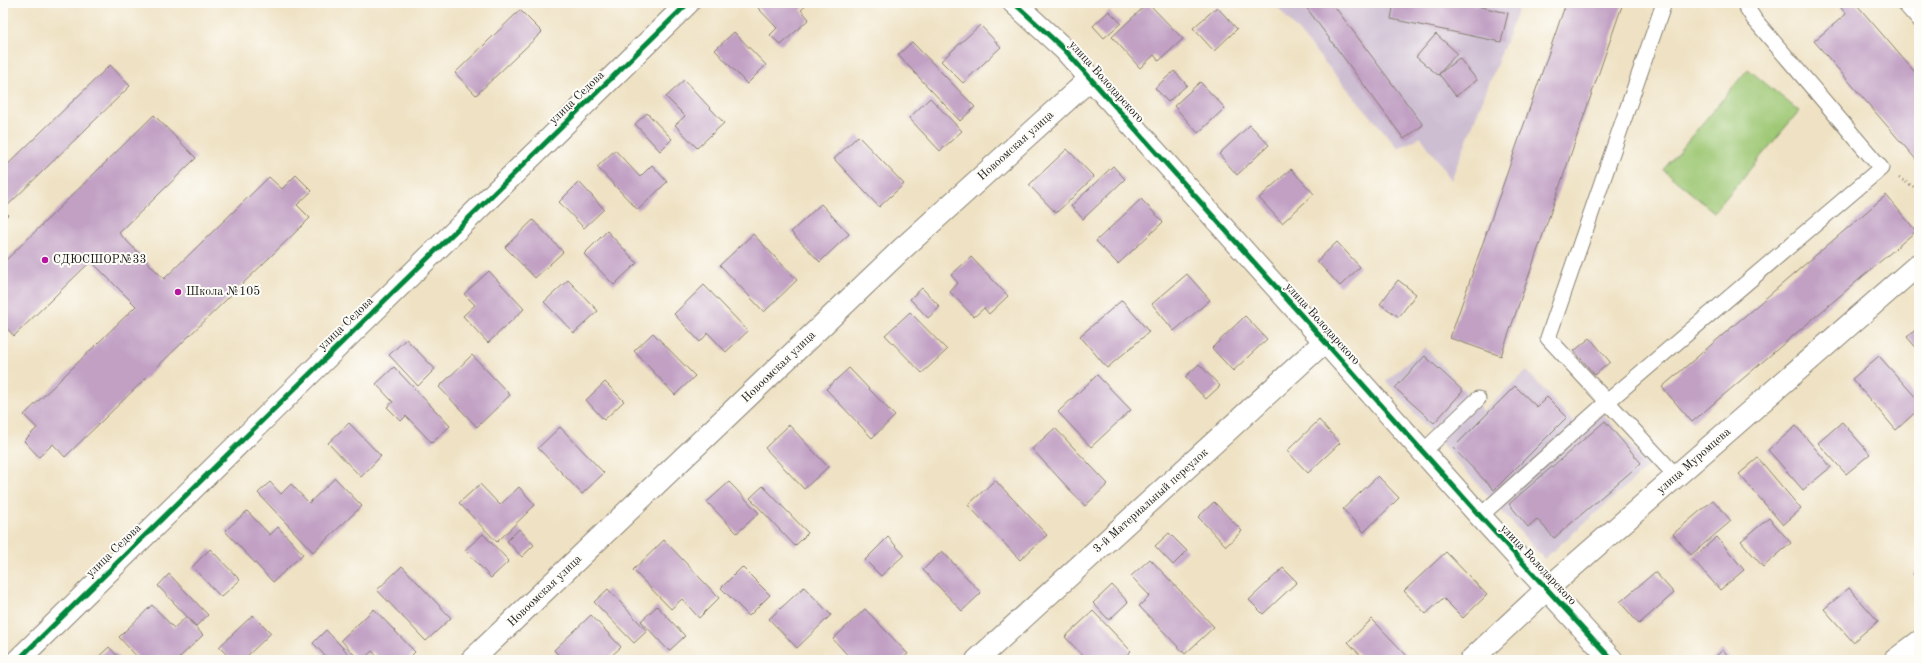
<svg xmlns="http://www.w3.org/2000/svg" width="1922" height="663" viewBox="0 0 1922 663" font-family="'Old Standard TT',serif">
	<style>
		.industrial { fill: #cdbed2 }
		.green { fill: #9ec874; stroke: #5d7248 }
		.building { fill: #c1a0c4 }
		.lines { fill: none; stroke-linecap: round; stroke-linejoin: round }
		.lane-casing { stroke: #867f70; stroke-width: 17 }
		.street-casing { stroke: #867f70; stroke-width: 24 }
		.path { stroke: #867f70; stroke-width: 2.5; stroke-dasharray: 1 3; stroke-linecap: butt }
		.lane { stroke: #fff; stroke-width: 15 }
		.street { stroke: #fff; stroke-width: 22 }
		.cycleway-casing { stroke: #fdfcf7; stroke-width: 8 }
		.cycleway { stroke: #00873e; stroke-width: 5 }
		.poi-dot { fill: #b5179e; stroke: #fdfcf7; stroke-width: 1.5 }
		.labels { text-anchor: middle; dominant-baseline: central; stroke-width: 4; stroke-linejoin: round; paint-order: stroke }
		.street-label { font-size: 12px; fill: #1c1c1c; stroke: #fdfcf7 }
		.poi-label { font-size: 12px; fill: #1c1c1c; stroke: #fdfcf7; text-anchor: start }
	</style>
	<rect width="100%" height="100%" fill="#fdfcf7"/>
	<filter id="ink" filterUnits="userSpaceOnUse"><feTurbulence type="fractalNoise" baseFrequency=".025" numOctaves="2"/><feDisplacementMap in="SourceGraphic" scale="8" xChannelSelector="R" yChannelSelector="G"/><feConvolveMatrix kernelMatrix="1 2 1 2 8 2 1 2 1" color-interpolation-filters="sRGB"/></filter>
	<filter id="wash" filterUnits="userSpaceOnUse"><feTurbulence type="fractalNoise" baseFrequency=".012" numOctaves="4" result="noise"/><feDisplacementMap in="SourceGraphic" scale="16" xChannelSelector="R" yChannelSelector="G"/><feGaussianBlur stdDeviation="0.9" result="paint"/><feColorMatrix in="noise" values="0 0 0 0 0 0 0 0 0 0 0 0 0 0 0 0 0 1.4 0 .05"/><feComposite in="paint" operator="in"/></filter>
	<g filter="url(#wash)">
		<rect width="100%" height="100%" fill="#efe2c4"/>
		<path class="industrial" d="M1274,3H1521L1451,180L1421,137L1398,148Z
			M1425,347L1483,411L1527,371L1573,422L1594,404L1649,466L1544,559L1386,381Z"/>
		<path class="green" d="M1748,69L1799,111L1714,212L1663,170Z"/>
		<g id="blocks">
			<path class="building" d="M764,3H809L801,10L809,19L781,45L770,35L777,28L758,8Z
				M1148,3L1183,39L1159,61L1154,55L1140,68L1112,37Z
				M1303,3H1332L1423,125L1404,139Z
				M1394,3H1463L1508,13L1501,42L1391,19Z
				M1566,3H1623L1501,356L1450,338Z
				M1837,3H1859L1857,5L1919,77V163L1814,41L1846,14Z
				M1217,7L1237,29L1214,51L1193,28Z
				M520,10L542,32L476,95L455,73Z
				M1109,11L1121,23L1104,38L1093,26Z
				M980,25L1001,47L963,83L941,61Z
				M734,32L766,65L747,84L715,50Z
				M1436,34L1457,53L1438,75L1416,57Z
				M912,42L975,107L960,121L898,55Z
				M1459,58L1477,80L1456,96L1439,74Z
				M110,65L130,86L3,210L8,215L3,219V169Z
				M1174,71L1187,85L1168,102L1155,88Z
				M684,80L724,123L697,148L675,125L685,116L666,97Z
				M1200,82L1225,108L1198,133L1174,106Z
				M930,98L962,131L940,151L909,118Z
				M647,113L672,139L660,151L635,124Z
				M154,115L196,158L119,233L164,279L269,177L282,189L296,175L312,191L297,205L310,218L65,457L53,444L39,457L24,441L37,428L24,415L136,306L91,261L14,336L3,324V263Z
				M1250,125L1269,145L1237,175L1219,154Z
				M858,136L904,184L879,207L834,159Z
				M1067,149L1094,177L1056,213L1029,185Z
				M615,150L640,177L652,165L667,182L638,210L597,167Z
				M1113,166L1125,179L1083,219L1071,206Z
				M1291,169L1314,194L1282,223L1259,198Z
				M579,182L604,209L584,228L559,202Z
				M1886,195L1916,231L1692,422L1662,387Z
				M1141,199L1163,222L1118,264L1096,241Z
				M821,204L849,234L820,262L791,232Z
				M533,220L563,252L535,278L505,247Z
				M607,231L637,263L614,285L584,254Z
				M753,234L797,280L764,312L720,265Z
				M1337,242L1360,267L1340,286L1317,261Z
				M971,257L1008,296L989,314L984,308L974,317L950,292L958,283L951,275Z
				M489,271L524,309L488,343L463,316L475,305L464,294Z
				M1187,274L1210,300L1174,331L1152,304Z
				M568,280L598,311L574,333L544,302Z
				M1398,280L1416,294L1399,317L1380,304Z
				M704,285L748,331L726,352L708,333L700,342L674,314Z
				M922,288L940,307L928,318L910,299Z
				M1122,300L1149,332L1107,368L1080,336Z
				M910,312L947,350L922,373L885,335Z
				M1245,316L1267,339L1233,371L1212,348Z
				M1919,327V351L1907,337Z
				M653,333L695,376L675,395L634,351Z
				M1590,338L1610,362L1595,375L1574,351Z
				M406,339L435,369L418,386L389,355Z
				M472,355L510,395L477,427L439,387Z
				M1425,356L1463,391L1434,423L1395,388Z
				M1879,356L1919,401V409L1896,430L1852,379Z
				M1199,364L1220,386L1206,399L1185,377Z
				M394,367L450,426L432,443L406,416L401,421L387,407L393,402L376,384Z
				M849,368L895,416L872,438L826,389Z
				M1097,375L1131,410L1091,447L1058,412Z
				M605,382L624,401L604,420L586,400Z
				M1515,386L1537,407L1547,397L1567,417L1494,490L1453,448Z
				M1319,420L1340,443L1308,473L1287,451Z
				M1605,421L1641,463L1554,538L1537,519L1528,527L1509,504Z
				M1842,422L1870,454L1846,474L1818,443Z
				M349,423L381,456L361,477L328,443Z
				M789,425L828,467L804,489L765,448Z
				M1796,426L1831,467L1803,490L1768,450Z
				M560,427L604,473L582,494L538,448Z
				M1055,428L1108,484L1085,506L1032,449Z
				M1758,458L1801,509L1783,525L1739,474Z
				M1378,476L1399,498L1364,532L1343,509Z
				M335,478L362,506L313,552L258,493L270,482L281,494L291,484L309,503Z
				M995,480L1047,535L1020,560L968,505Z
				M729,482L759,513L737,533L707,502Z
				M480,484L500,505L519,487L535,505L497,542L459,503Z
				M763,486L808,533L795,546L750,498Z
				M1713,500L1731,521L1691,555L1673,534Z
				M1214,502L1242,531L1226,546L1198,517Z
				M247,511L270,535L278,527L303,554L273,582L225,531Z
				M1769,518L1791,543L1763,567L1741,541Z
				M519,529L534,545L522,557L507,541Z
				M1169,533L1187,551L1173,565L1155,546Z
				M483,534L509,561L491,578L465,550Z
				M888,537L904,555L881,576L865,560Z
				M1717,537L1744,570L1720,590L1692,558Z
				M664,540L719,598L699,618L682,599L671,609L633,570Z
				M210,549L240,580L221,597L192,567Z
				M942,551L981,593L962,611L923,570Z
				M1446,552L1487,595L1463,618L1443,598L1426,614L1404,591Z
				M1150,559L1214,627L1185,654L1139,606L1150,596L1131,576Z
				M402,566L451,618L426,641L377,590Z
				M742,567L770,595L749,616L721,588Z
				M1283,568L1297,582L1263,614L1249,600Z
				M1919,569V581L1913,574Z
				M1655,572L1674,593L1639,624L1620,602Z
				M169,574L208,615L196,626L158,586Z
				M1112,585L1128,602L1109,620L1093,603Z
				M804,587L831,615L797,648L769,619Z
				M1849,588L1878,621L1853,642L1824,609Z
				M608,589L647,631L634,643L594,602Z
				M152,605L174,628L186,617L203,635L177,660H140L119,637Z
				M657,606L685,636L669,651L641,621Z
				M374,609L415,652L407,660H380L372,651L362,660H359L341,640Z
				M865,609L908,654L901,660H852L833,639Z
				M1093,611L1131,651L1121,660H1087L1065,637Z
				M253,615L271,633L243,660H232L219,647Z
				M591,615L621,647L607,660H563L554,650Z
				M1372,619L1411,660H1365L1348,642Z
				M326,630L354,660H329L313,643Z
				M109,647L121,660H95Z
				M1723,650L1732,660H1711Z
				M1352,654L1358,660H1346Z"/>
		</g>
	</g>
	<g filter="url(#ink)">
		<use href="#blocks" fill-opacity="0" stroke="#867f70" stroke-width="1"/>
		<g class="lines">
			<g class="lane-casing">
				<path id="lane" d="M1664,3L1548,338L1677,477
					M1904,3L1919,20
					M1607,402L1881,168L1754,19L1744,3
					M1423,452L1478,399
					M1480,516L1607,402"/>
			</g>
			<g class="street-casing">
				<path id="street" d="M1014,3L1065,50L1480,516L1612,660
					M18,660L688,3
					M472,660L902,249L1090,79
					M977,660L1324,342
					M1471,660L1547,589L1919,264
					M1895,660L1919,642"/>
			</g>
			<path class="path" d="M1899,178L1919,190"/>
			<use href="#lane" class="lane"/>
			<use href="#street" class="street"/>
			<g class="cycleway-casing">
				<path id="cycleway" d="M1014,3L1065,50L1480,516L1612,660
					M18,660L688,3"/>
			</g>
			<use href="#cycleway" class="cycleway"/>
		</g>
	</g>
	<g class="poi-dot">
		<circle cx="45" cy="260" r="4"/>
		<circle cx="178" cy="292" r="4"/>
	</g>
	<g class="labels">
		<g class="street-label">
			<text transform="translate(1106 82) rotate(48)">улица Володарского</text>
			<text transform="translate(577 98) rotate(-44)">улица Седова</text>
			<text transform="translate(1016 146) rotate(-42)">Новоомская улица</text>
			<text transform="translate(346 324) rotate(-44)">улица Седова</text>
			<text transform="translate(1322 324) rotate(48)">улица Володарского</text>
			<text transform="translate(779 367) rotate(-44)">Новоомская улица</text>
			<text transform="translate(1694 461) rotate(-41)">улица Муромцева</text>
			<text transform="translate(1151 501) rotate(-42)">3-й Материальный переулок</text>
			<text transform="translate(114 551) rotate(-44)">улица Седова</text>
			<text transform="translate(1538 565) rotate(47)">улица Володарского</text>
			<text transform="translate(545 591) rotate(-44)">Новоомская улица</text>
		</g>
		<g class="poi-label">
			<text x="53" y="260">СДЮСШОР№33</text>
			<text x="186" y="292">Школа №105</text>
		</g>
	</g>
	<rect width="1922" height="663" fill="none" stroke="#fdfcf7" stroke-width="16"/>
</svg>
